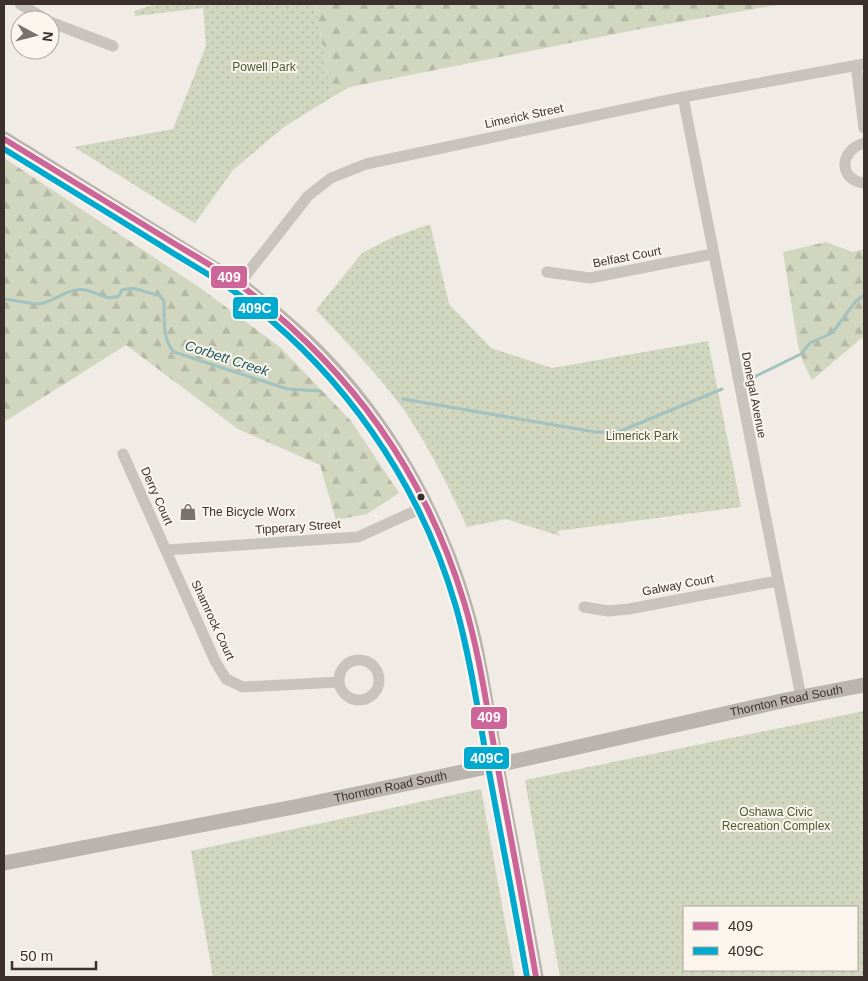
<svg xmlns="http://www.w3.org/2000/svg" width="868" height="981" viewBox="0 0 868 981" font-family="Helvetica,sans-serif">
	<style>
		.forest { fill: url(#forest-firs) }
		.park { fill: url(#park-dots); fill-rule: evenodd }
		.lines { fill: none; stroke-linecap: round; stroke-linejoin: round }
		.stream { stroke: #a1c2c1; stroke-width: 3 }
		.street { stroke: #c9c3be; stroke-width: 11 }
		.secondary { stroke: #bab3ae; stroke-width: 15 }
		.bus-1-casing { stroke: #fbf5ee; stroke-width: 10 }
		.bus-2-casing { stroke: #fbf5ee; stroke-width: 10 }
		.bus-1 { stroke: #c69; stroke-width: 6 }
		.bus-2 { stroke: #00a9ce; stroke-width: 6 }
		.bus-dot { fill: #3b302b; stroke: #fbf5ee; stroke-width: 2 }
		.labels { text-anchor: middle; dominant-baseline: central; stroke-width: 4; stroke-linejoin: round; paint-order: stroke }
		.park-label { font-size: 12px; fill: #4a5a2e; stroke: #fbf5ee }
		.street-label { font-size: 12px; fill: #3b302b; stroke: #fbf5ee }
		.poi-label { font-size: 12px; fill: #3b302b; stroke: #fbf5ee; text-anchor: start }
		.water-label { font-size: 14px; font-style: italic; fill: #1f5a5e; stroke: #fbf5ee }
		.line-badge { stroke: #fbf5ee; stroke-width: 2 }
		.badge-label { font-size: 14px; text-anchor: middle; font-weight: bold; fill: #fff }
	</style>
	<defs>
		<pattern id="forest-firs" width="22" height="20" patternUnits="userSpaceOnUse" patternTransform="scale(1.25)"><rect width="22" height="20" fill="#d1d6bf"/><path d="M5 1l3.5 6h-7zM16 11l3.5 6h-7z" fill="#b4b8a4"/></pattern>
		<pattern id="park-dots" width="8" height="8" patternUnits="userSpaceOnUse" patternTransform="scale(1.25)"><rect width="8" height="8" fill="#d1d6bf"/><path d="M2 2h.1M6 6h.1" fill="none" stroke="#b4b8a4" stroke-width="1.8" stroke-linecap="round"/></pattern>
	</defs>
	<rect width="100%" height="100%" fill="#f0ebe5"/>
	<path class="forest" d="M315,4H783L645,28L350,87L332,97Z
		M4,158L199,287L280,347L351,421L399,493L367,514L336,520L320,465L238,429L126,345L4,422Z
		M826,242L853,252L864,249V336L812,380L803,362L798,345L783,252Z"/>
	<path class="park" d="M156,4H315L332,97L284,127L233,170L195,223L74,147L173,129L206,46L203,8L135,16L134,11Z
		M430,224L449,304L491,348L552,368L708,341L741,507L557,531L560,536L506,519L467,527C449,487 429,447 404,410C378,374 346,342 316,310L362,253L391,238Z
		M864,711V977H560L525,780ZM684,907H857V970H684Z
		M481,789L515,977H213L191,851Z"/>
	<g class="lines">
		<path class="stream" d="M4,299C14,300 31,304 39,304C55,302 68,287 85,290C98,292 105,301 119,296L122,290C139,285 143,294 158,294L164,301C165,318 161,338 174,352L278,386L288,389L320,391
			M752,378L801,354L810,343L832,333L856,301L864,295
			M403,399L595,432H618L722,389"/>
		<path class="street" d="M20,4L47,20
			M50,22L113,46
			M856,65L864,128
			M683,97L801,697
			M864,143C838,151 839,180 864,183
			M547,272L590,278L713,254
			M239,284L308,196L331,178L366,164L683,97L864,64
			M123,454L215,661L226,679L243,687L339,682
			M166,550L358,537L426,506
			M584,607L608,611L629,609L777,581
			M339 680a20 20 0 1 1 40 0a20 20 0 1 1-40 0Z"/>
		<g class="secondary">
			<path d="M4,139L239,284C275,312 310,341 340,376C405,450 451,542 474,639C483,680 489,723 497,766C510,836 524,907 536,977"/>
			<path id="s1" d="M4,863L294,807L520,760L786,700L864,685"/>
		</g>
		<g class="bus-1-casing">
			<path id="bus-1" d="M4,139C57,171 109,204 162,236C189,253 218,268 243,287C351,371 424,470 464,602C480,655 487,710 497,763C510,835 524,906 536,977"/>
		</g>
		<g class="bus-2-casing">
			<path id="bus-2" d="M4,149C56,181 108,213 160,245C185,261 211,275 235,292C341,369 420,482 456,607C471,660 478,713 488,766C501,837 515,907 527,977"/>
		</g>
		<use href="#bus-1" class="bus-1"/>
		<use href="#bus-2" class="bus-2"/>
	</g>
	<defs>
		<g id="shop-bare" transform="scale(1.35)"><path d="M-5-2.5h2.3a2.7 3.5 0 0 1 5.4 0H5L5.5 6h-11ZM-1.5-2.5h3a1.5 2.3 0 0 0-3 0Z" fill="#7a716c" stroke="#fbf5ee" stroke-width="2.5" paint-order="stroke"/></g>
	</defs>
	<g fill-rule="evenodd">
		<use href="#shop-bare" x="188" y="512"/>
	</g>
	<circle class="bus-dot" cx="421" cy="497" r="4.5"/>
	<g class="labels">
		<g class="park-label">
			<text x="264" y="67">Powell Park</text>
			<text x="642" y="436">Limerick Park</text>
			<text x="776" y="812">Oshawa Civic<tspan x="776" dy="14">Recreation Complex</tspan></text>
		</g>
		<g class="street-label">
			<text transform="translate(524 116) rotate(-12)">Limerick Street</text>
			<text transform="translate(627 257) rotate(-11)">Belfast Court</text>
			<text transform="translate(754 395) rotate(79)">Donegal Avenue</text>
			<text transform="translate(157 496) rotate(66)">Derry Court</text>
			<text transform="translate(298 527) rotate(-4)">Tipperary Street</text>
			<text transform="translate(678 585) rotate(-11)">Galway Court</text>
			<text transform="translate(213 620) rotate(65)">Shamrock Court</text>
			<text stroke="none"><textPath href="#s1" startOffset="799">Thornton Road South</textPath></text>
			<text stroke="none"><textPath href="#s1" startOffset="394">Thornton Road South</textPath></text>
		</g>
		<g class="poi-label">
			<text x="202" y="512">The Bicycle Worx</text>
		</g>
		<g class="water-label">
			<text transform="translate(227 358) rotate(18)">Corbett Creek</text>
		</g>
	</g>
	<g class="line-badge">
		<rect x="210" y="265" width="38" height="24" rx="5" fill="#c69"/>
		<rect x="232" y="296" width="47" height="24" rx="5" fill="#00a9ce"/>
		<rect x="470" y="706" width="38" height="24" rx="5" fill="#c69"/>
		<rect x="463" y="746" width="47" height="24" rx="5" fill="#00a9ce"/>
	</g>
	<g class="badge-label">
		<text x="229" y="282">409</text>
		<text x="255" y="313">409C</text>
		<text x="489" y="722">409</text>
		<text x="487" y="763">409C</text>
	</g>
	<rect width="868" height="981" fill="none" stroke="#3b302b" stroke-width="10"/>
	<rect x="683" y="906" width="175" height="65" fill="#fbf5ee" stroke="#aea6a0"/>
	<rect x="693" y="922" width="25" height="8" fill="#cc6699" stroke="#aea6a0"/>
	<text x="728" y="931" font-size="15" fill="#3b302b">409</text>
	<rect x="693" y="947" width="25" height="8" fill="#00a9ce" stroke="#aea6a0"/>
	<text x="728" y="956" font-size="15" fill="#3b302b">409C</text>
	<g transform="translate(35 35) rotate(97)"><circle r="24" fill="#fbf5ee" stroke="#aea6a0"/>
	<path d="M0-4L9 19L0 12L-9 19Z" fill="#7a716c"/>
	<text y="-8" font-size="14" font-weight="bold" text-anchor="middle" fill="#3b302b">N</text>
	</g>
	<path d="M12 961v8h84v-8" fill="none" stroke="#3b302b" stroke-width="2.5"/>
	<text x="20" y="961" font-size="15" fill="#3b302b" stroke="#fbf5ee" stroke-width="4" paint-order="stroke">50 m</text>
</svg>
